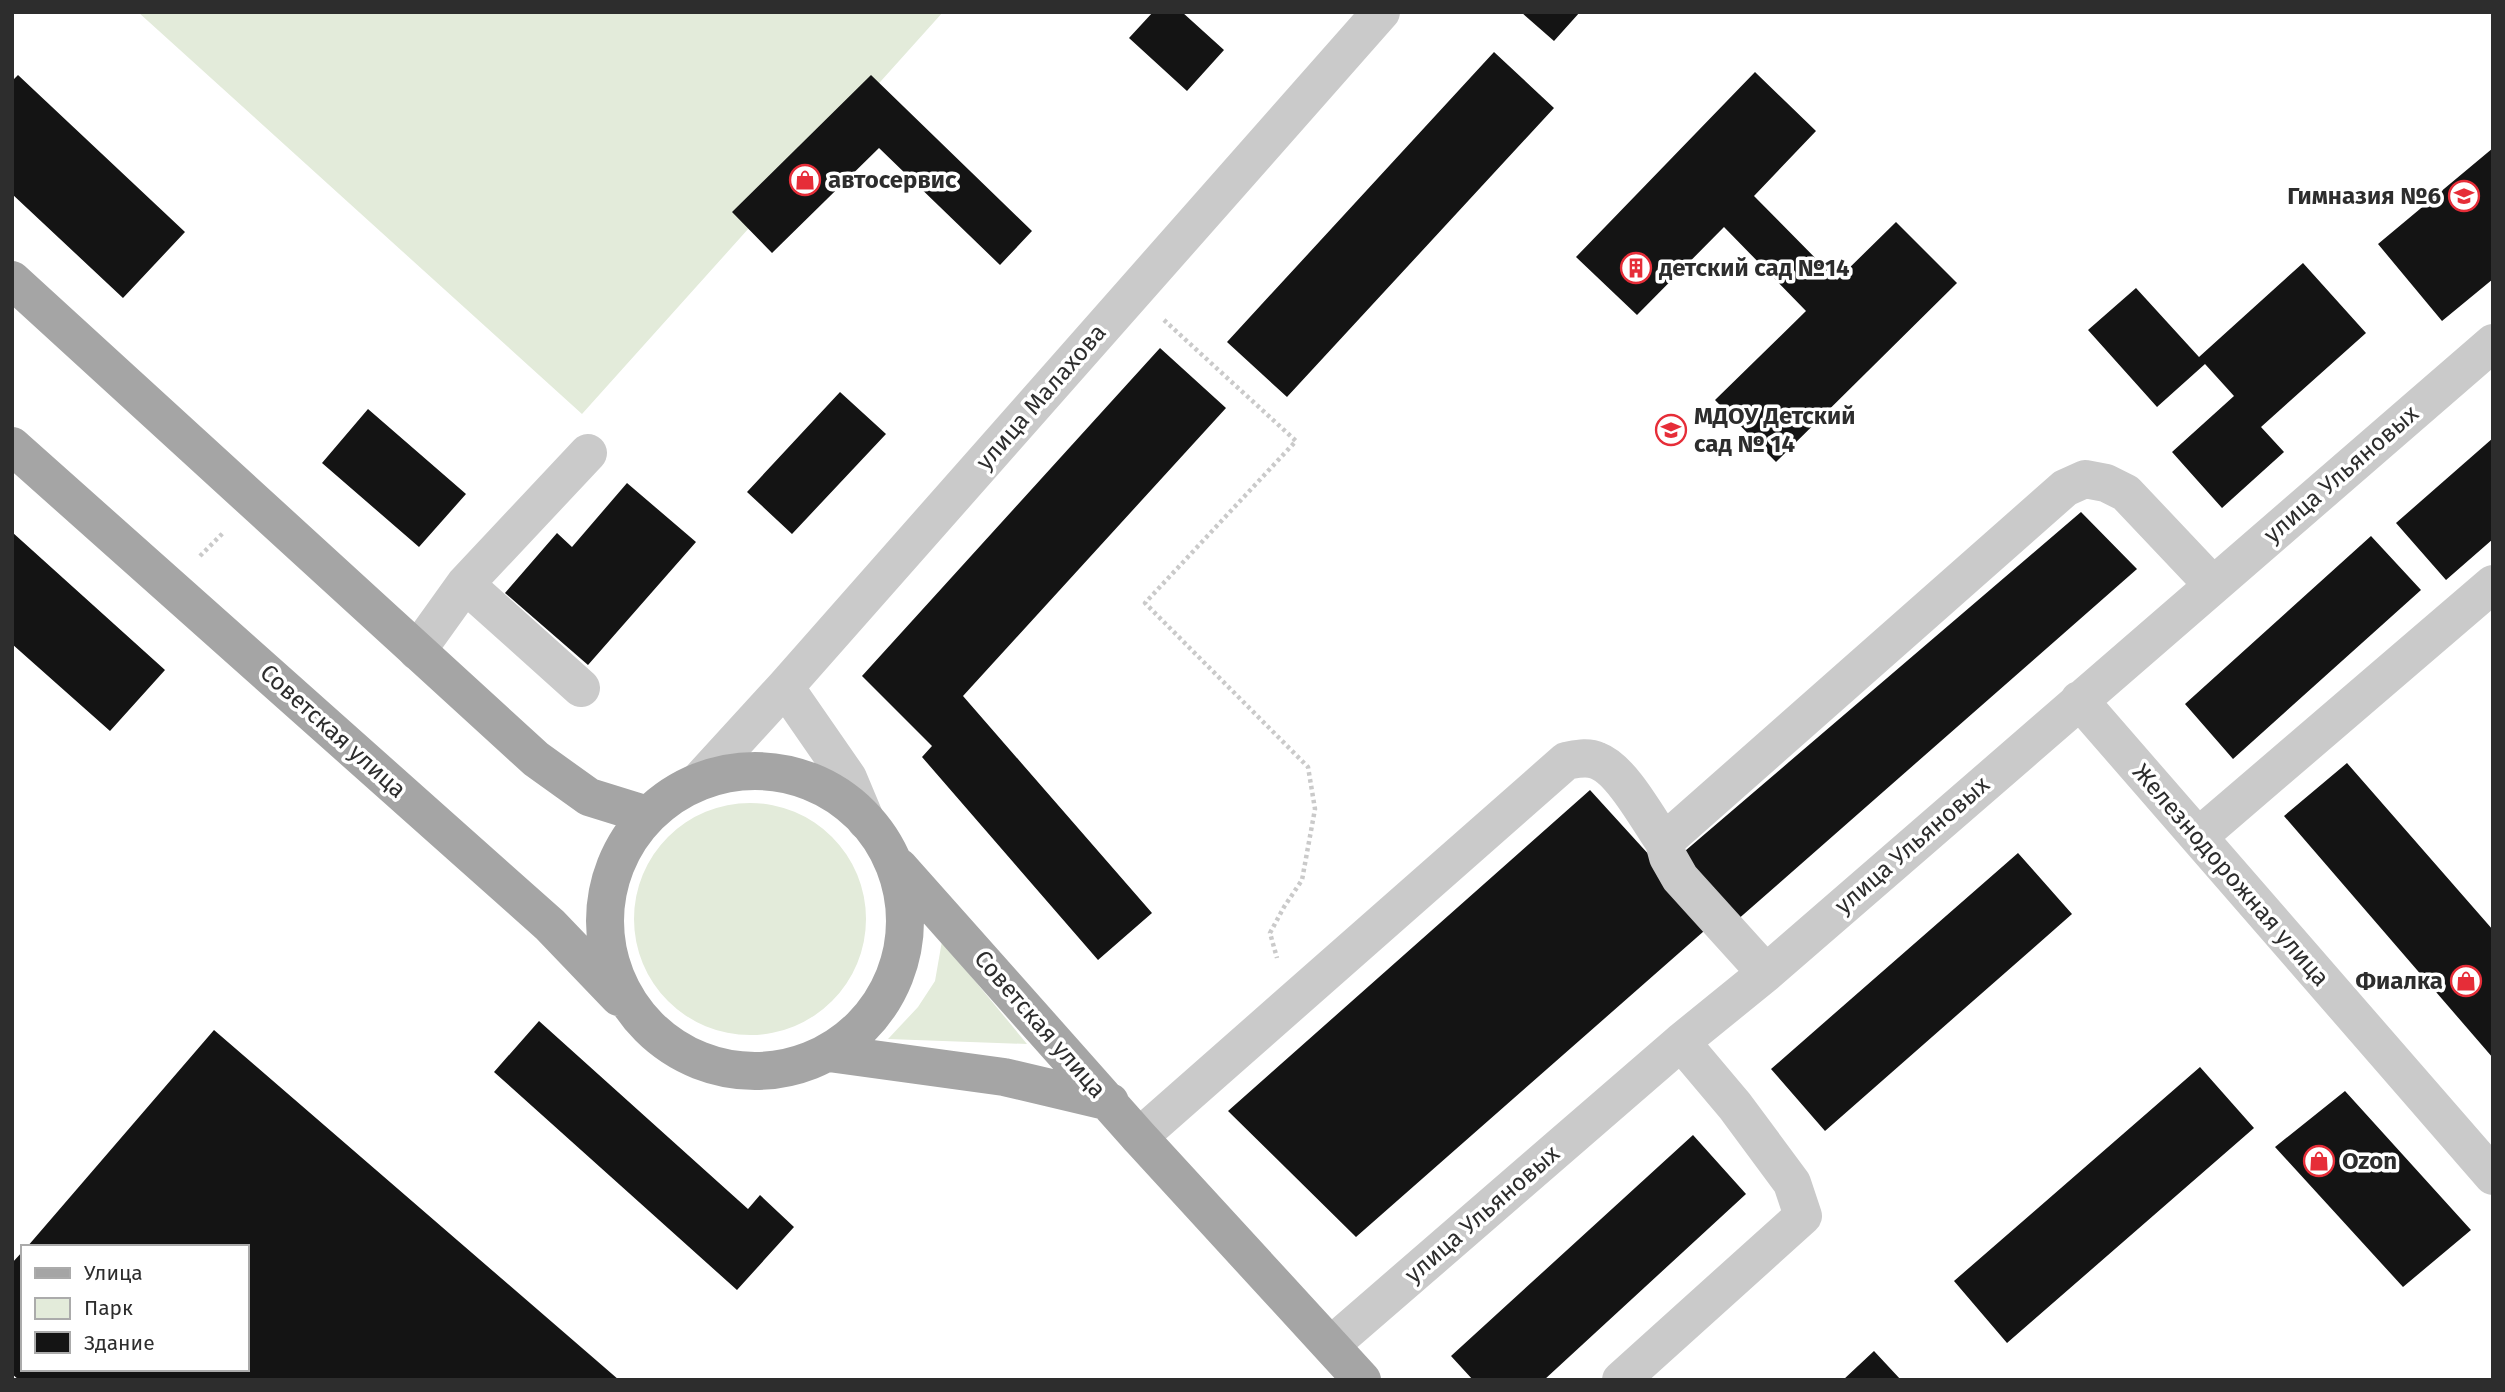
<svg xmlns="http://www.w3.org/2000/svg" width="2505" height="1392" viewBox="0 0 2505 1392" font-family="'Fira Sans',sans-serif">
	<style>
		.green { fill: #e3ebda }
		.building { fill: #141414 }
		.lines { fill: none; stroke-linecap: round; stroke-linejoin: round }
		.path { stroke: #cacaca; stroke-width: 4.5; stroke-dasharray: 3.5 3.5; stroke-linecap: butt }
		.minor { stroke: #cacaca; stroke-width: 38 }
		.major { stroke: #a5a5a5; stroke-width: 38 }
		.labels { text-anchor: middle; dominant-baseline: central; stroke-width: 7; stroke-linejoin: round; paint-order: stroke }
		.poi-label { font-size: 24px; font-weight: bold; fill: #2d2d2d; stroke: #fff; text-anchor: start }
		.street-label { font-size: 24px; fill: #2d2d2d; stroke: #fff }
	</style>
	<rect width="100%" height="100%" fill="#fff"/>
	<path class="green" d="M138,12H943L582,414Z
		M634 919a116 116 0 1 1 232 0a116 116 0 1 1-232 0Z
		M942,941L1027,1044L888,1039L918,1007L935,981Z"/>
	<path class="building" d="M1153,12H1182L1224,50L1187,91L1129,38Z
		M1521,12H1580L1554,41Z
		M1494,52L1554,108L1287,397L1227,342Z
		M1755,72L1816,131L1754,196L1837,280L1896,222L1957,283L1776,462L1715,400L1806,311L1724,227L1637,315L1576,257Z
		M18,75L185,232L123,298L12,194V81Z
		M871,75L1032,231L1000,265L879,148L772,253L732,212Z
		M2493,148V279L2442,321L2378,244Z
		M2303,263L2366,333L2261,427L2284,452L2222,508L2172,452L2234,396L2205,364L2157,407L2088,330L2136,288L2199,357Z
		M1160,348L1226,408L963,696L1152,913L1098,960L922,757L932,746L862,676Z
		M840,392L886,434L792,534L747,492Z
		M368,409L466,494L419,547L322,463Z
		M2493,438V539L2446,580L2396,523Z
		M627,483L696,542L588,665L505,593L557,533L572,547Z
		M2081,512L2137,569L1736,921L1678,857Z
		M12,532L165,670L110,731L12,644Z
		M2371,536L2421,590L2233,759L2185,704Z
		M2347,763L2493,930V1058L2284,816Z
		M1590,790L1712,924L1356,1237L1228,1111Z
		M2018,853L2072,914L1825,1131L1771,1069Z
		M539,1021L748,1209L760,1195L794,1227L737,1290L494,1072Z
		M214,1030L619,1380H19L12,1374V1263L23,1251V1369H247V1247H27Z
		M2200,1067L2254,1128L2007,1343L1954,1281Z
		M2345,1091L2471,1230L2403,1287L2275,1147Z
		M1693,1135L1746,1194L1544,1380H1473L1451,1356Z
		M1874,1351L1901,1380H1843Z"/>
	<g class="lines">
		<path class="path" d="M1164,320L1296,441L1145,603L1308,767L1315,809L1302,880L1284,907L1270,933L1277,958
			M200,556L224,532"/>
		<path class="minor" d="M465,584L581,688
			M417,651L465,584L588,453
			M785,687L848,778L866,821
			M2079,700L2493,1176
			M699,781L785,687L1381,12
			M2198,837L2493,584
			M1664,842L1668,857L1680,878L1766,973
			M1139,1137L1566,761C1577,759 1587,756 1598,761C1622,770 1649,821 1664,842L2065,488L2085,479L2106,483L2126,493L2213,585
			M1331,1345L1681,1042L1766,973L2493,343
			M1621,1380L1803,1216L1792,1183L1735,1106L1681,1042"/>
		<path class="major" d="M12,280L536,759L589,797L647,815
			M12,446L550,925L619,997
			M605 921a150 150 0 1 1 300 0a150 150 0 1 1-300 0Z
			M899,867L1139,1137L1362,1380
			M829,1053L1004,1077L1110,1102"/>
	</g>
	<defs>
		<g id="shop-ring" transform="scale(1.575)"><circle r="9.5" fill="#fff" stroke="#e62d38" stroke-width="1.5"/><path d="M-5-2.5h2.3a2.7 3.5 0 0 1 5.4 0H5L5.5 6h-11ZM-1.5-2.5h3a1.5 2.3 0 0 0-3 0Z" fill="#e62d38"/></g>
		<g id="school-ring" transform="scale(1.575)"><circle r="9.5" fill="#fff" stroke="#e62d38" stroke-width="1.5"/><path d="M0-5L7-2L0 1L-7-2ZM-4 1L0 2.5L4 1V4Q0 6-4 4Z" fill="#e62d38"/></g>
		<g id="building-ring" transform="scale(1.575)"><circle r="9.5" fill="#fff" stroke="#e62d38" stroke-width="1.5"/><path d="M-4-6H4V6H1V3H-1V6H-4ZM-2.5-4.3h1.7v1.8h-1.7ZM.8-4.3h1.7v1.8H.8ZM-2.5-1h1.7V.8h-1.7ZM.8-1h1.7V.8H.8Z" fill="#e62d38"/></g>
	</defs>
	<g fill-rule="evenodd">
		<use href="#shop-ring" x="805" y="180"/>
		<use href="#school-ring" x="2464" y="196"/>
		<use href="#building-ring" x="1636" y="268"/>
		<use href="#school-ring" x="1671" y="430"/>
		<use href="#shop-ring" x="2466" y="981"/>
		<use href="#shop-ring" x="2319" y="1161"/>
	</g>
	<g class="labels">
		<g class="poi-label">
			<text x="828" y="180">автосервис</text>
			<text x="2441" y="196" text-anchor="end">Гимназия №6</text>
			<text x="1659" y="268">детский сад №14</text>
			<text x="1694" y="416">МДОУ Детский<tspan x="1694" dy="28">сад № 14</tspan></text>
			<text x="2443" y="981" text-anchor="end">Фиалка</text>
			<text x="2342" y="1161">Ozon</text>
		</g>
		<g class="street-label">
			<text transform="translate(1041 397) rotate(-49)">улица Малахова</text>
			<text transform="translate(2341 474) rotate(-41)">улица Ульяновых</text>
			<text transform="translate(333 731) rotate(42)">Советская улица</text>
			<text transform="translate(1912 845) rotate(-41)">улица Ульяновых</text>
			<text transform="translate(2231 875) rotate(49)">Железнодорожная улица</text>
			<text transform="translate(1040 1024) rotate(49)">Советская улица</text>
			<text transform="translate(1482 1214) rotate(-41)">улица Ульяновых</text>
		</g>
	</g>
	<rect width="2505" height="1392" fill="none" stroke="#2d2d2d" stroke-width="28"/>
	<rect x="21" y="1245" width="228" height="126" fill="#ffffff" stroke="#ababab" stroke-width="2"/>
	<rect x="35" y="1268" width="35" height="10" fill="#a5a5a5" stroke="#ababab" stroke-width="2"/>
	<text x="84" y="1280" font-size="21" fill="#2d2d2d">Улица</text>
	<rect x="35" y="1298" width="35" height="21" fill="#e3ebda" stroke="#ababab" stroke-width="2"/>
	<text x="84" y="1315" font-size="21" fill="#2d2d2d">Парк</text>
	<rect x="35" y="1332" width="35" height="21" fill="#141414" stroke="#ababab" stroke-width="2"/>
	<text x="84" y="1350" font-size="21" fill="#2d2d2d">Здание</text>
</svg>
